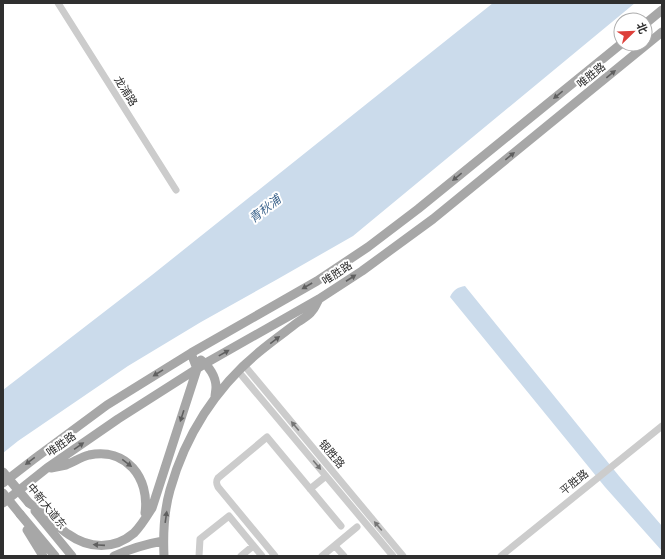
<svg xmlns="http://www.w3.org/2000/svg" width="665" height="559" viewBox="0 0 665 559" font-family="'Asap Condensed','Noto Sans SC',sans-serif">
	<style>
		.water { fill: #cbdbeb }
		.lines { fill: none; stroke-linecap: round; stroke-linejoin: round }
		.minor { stroke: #ccc; stroke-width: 7 }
		.major { stroke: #a7a7a7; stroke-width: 9 }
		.major-bridge { stroke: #a7a7a7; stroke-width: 9 }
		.oneway { fill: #5f5f5f }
		.oneway2 { fill: #767676 }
		.labels { text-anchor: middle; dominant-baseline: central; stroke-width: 4; stroke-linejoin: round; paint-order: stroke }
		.street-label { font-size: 11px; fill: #2f2f2f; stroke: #fff }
		.water-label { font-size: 12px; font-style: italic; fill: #40678e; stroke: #fff }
	</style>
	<rect width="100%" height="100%" fill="#fff"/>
	<path class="water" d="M493,3H635L353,236L276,280L201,322L128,366L18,441L3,453V390L152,275Z
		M465,286L619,476L662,526V551L605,487L450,297C453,290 458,287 465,286Z"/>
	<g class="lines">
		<path class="minor" d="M58,3L176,190
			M244,365L403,556
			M238,371L393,556
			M310,489L326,476
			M335,546L344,556
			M199,556L200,539L229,516L262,556
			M241,556L253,546
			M275,556L218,487C216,483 216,481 218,478L267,437L341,526
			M322,556L357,527
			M501,556L662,426"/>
		<path class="major" d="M645,24L662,10
			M201,360C209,366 216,377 216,387C216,391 215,394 215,397
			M51,468C56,467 61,466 66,465C74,462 81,457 89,455C126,447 150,478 145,513
			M3,483L34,459L107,405L191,353L317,281L368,247L418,209L621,44
			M3,503L47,468L118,419L206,363L319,299L362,271L433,219L662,32
			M29,503C35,507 42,511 47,515C54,521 60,529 68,534C89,549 114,550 134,533C141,526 147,516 152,508L197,369L191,353
			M35,511L72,556
			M20,514L55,556
			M27,530L43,556
			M114,556C130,549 146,544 163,541
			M164,556C163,534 164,511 170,490C185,436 216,387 259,352C272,341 285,332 298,322C302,319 309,316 312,311C315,308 316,304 318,301"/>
		<path class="major-bridge" d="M3,472L29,503
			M3,493L20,514"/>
	</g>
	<defs><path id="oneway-solid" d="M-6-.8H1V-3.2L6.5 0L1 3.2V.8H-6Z"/></defs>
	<g class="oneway">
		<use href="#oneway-solid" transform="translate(611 74) rotate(-39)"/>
		<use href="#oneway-solid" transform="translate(558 95) rotate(141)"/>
		<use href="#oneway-solid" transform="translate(510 156) rotate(-39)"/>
		<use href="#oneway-solid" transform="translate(457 177) rotate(141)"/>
		<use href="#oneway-solid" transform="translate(351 278) rotate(-33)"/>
		<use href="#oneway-solid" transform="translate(307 286) rotate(150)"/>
		<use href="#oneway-solid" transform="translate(275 340) rotate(-37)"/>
		<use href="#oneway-solid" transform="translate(224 353) rotate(-29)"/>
		<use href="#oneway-solid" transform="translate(158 373) rotate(148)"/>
		<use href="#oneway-solid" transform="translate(182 416) rotate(108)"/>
		<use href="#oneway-solid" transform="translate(79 446) rotate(-35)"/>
		<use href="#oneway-solid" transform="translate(30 461) rotate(143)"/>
		<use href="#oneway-solid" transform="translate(127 463) rotate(37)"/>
		<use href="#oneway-solid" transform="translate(166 517) rotate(-82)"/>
		<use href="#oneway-solid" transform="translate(99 545) rotate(-176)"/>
	</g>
	<g class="oneway2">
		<use href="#oneway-solid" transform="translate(295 426) rotate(-130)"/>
		<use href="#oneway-solid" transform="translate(317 465) rotate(50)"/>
		<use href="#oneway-solid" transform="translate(378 526) rotate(-130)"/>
	</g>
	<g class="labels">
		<g class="street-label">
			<text transform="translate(591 75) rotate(-39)">唯胜路</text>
			<text transform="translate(126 91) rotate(58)">龙浦路</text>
			<text transform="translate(337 273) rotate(-33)">唯胜路</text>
			<text transform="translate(61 444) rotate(-35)">唯胜路</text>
			<text transform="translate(332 454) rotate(50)">银胜路</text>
			<text transform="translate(574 482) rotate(-39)">平胜路</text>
			<text transform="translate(47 506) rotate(51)">中新大道东</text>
		</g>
		<g class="water-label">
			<text transform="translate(265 209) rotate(-38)">青秋浦</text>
		</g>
	</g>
	<rect width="665" height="559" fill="none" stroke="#2f2f2f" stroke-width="8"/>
	<g transform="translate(633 32) rotate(67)"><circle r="19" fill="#ffffff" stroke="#acacac"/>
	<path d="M0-3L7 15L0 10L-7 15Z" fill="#dd403a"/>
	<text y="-6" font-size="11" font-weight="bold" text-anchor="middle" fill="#2f2f2f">北</text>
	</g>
</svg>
